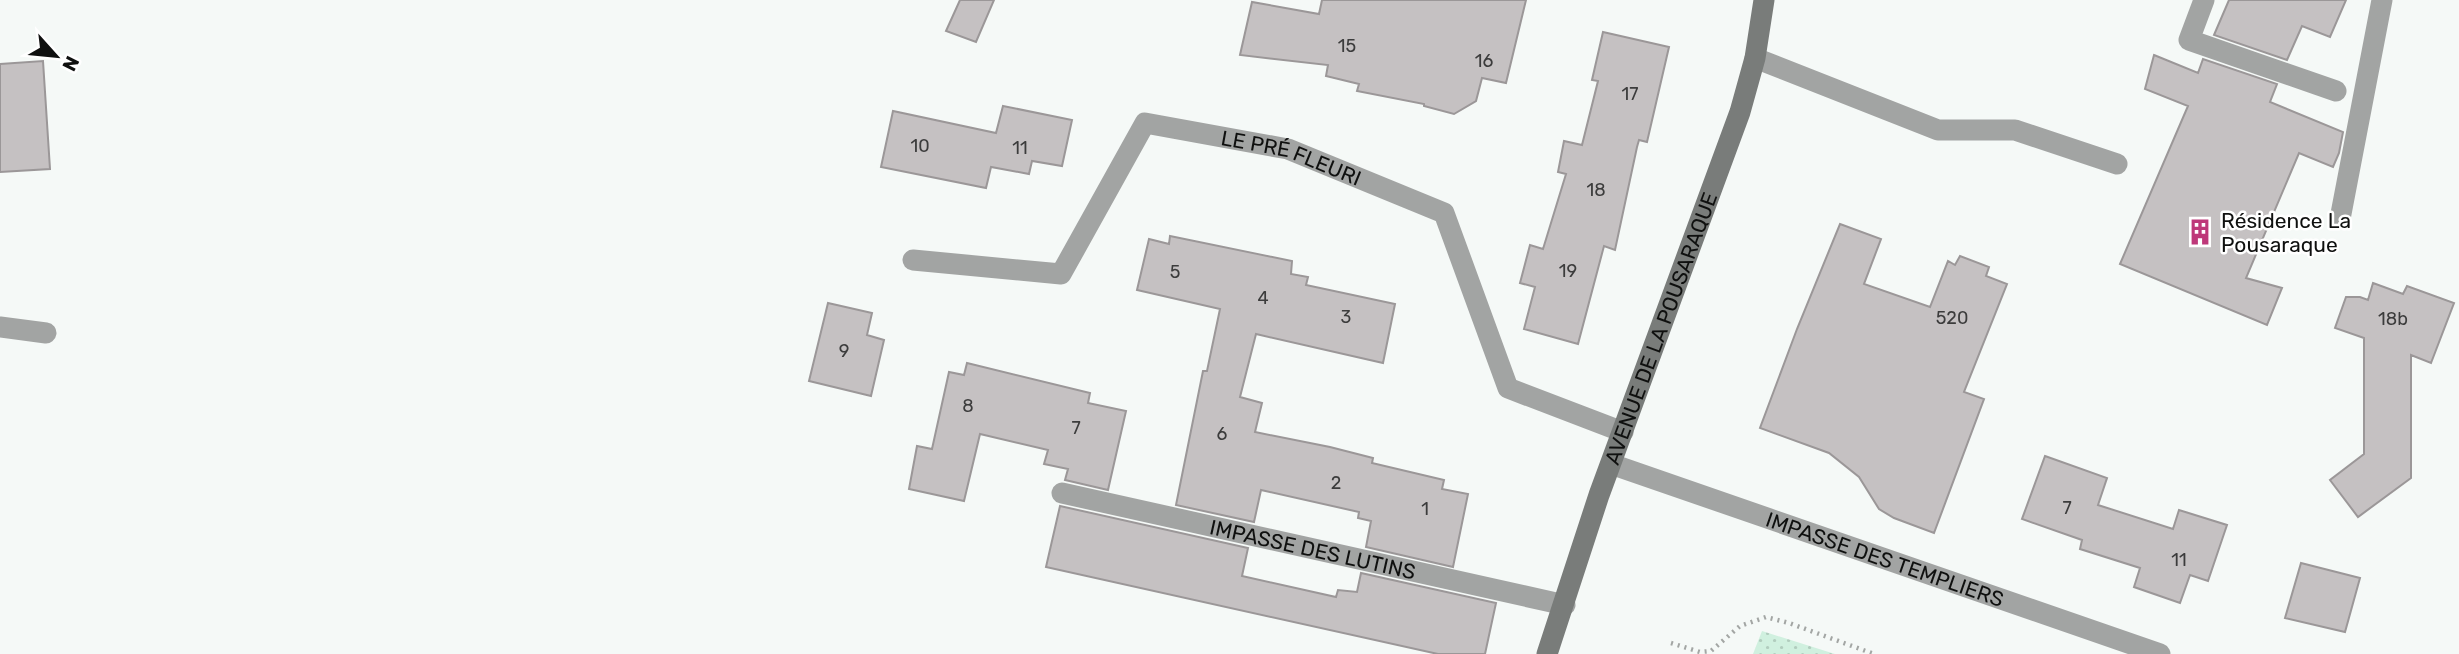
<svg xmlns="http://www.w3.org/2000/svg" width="2459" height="654" viewBox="0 0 2459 654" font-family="Rubik,sans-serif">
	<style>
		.garden { fill: url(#garden-dots) }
		.building { fill: #c5c1c2; stroke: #9b9798; stroke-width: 2 }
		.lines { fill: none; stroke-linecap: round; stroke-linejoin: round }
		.path { stroke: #a3a6a4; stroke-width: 4.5; stroke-dasharray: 2 5; stroke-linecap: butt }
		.lane { stroke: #a2a4a3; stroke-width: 21 }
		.street { stroke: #a2a4a3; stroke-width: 21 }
		.secondary { stroke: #797c7a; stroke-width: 21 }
		.labels { text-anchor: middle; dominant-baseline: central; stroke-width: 5; stroke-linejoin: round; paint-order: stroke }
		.number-label { font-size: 18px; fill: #3c3c3c }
		.street-label { font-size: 21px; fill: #0f100f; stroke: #fff }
		.poi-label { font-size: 21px; fill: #0f100f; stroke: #fff; text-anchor: start }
	</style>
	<defs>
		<pattern id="garden-dots" width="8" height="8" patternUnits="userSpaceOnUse" patternTransform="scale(1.75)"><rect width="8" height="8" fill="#d0f0df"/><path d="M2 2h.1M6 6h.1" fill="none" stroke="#b1cdbe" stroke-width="1.8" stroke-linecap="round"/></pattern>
	</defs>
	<rect width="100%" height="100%" fill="#f5f9f7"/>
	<path class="garden" d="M1762,631L1835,654H1753Z"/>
	<path class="building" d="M960,0H994L976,42L946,31Z
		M1322,0H1526L1506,83L1482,78L1476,101L1454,114L1424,106V104L1357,91L1359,84L1326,76L1328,65L1240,55L1252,2L1319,14Z
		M2229,0H2346L2330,37L2302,26L2287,60L2214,35Z
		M1603,32L1669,47L1647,142L1639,140L1637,147L1615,250L1604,246L1578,344L1524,329L1535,287L1520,283L1530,245L1543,249L1566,174L1558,172L1564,141L1582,145L1598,81L1592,80Z
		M2154,55L2198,73L2203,59L2277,84L2270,102L2343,132L2339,153L2333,167L2299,153L2246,278L2282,288L2267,325L2120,264L2188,106L2145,89Z
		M43,61L50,169L0,172V64Z
		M1003,106L1072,120L1062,166L1032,161L1029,174L991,167L986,188L881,167L893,111L996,133Z
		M1840,224L1881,239L1864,284L1930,307L1948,261L1955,265L1960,256L1989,267L1986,276L2007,284L1964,392L1984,399L1934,533L1894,518L1879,509L1859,477L1829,453L1760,428L1797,329Z
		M1170,236L1292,261L1291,274L1308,277L1306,285L1395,304L1383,363L1256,334L1240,397L1262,403L1255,432L1330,447L1373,458L1372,463L1444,480L1442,489L1468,494L1453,567L1366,547L1371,521L1358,518L1359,512L1261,490L1254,522L1176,505L1203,371H1207L1220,309L1137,290L1149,239L1169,244Z
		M2373,283L2403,294L2407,286L2454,303L2431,363L2411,355V478L2358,517L2330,480L2364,454V338L2335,328L2346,297H2360L2368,300Z
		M828,303L872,313L867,335L884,340L871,396L809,381Z
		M967,363L1090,393L1088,403L1126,411L1108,490L1065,480L1068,469L1044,464L1048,450L980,434L964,501L909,489L917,446L932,449L949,372L964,375Z
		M2045,456L2107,478L2098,505L2173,529L2179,510L2227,525L2208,581L2190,575L2180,603L2134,587L2140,568L2080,549L2082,540L2022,519Z
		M1060,506L1248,548L1242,576L1336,597L1338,590L1357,592L1361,573L1496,603L1485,654H1438L1046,567Z
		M2301,563L2360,578L2345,632L2285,618Z"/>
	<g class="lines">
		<path class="path" d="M1671,643L1700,652L1711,651L1740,626L1766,617L1789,623L1874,654"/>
		<g class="lane">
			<path d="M2204,0L2189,40L2336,91"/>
			<path d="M1755,58L1938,130H2015L2117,164"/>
			<path d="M0,327L46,333"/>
			<path id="s1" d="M1611,464L2160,654"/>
		</g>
		<g class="street">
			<path d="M2340,219L2382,0"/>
			<path id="s2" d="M913,260L1061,274L1145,123L1288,149L1444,213L1508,388L1623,432"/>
			<path id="s3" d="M1062,493L1565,605"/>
		</g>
		<path class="secondary" id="s4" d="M1547,654L1599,495L1740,112L1755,58L1764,0"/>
	</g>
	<defs>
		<g id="building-bare" transform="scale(2.1)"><path d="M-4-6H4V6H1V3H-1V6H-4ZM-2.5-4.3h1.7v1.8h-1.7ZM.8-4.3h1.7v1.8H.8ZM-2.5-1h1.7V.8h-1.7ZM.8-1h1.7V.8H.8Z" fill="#be3879" stroke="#fff" stroke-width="2.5" paint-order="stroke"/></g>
	</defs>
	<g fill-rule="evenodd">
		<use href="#building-bare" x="2200" y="232"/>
	</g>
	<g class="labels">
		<g class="number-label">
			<text x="1347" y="46">15</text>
			<text x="1484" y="61">16</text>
			<text x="1630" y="94">17</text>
			<text x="920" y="146">10</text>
			<text x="1020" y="148">11</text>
			<text x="1596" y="190">18</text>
			<text x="1568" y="271">19</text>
			<text x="1175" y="272">5</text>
			<text x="1263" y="298">4</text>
			<text x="1346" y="317">3</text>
			<text x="1952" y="318">520</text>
			<text x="2393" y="319">18b</text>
			<text x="844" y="351">9</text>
			<text x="968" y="406">8</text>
			<text x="1076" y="428">7</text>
			<text x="1222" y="434">6</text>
			<text x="1336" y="483">2</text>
			<text x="2067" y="508">7</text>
			<text x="1425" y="509">1</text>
			<text x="2179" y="560">11</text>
		</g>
		<g class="street-label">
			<text stroke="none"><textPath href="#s2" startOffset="472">LE PRÉ FLEURI</textPath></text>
			<text stroke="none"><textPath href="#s4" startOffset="345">AVENUE DE LA POUSARAQUE</textPath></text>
			<text stroke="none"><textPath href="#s3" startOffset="257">IMPASSE DES LUTINS</textPath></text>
			<text stroke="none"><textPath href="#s1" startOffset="290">IMPASSE DES TEMPLIERS</textPath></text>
		</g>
		<g class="poi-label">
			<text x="2221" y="220">Résidence La<tspan x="2221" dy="24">Pousaraque</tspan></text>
		</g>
	</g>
	<g transform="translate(56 56) rotate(117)" stroke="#ffffff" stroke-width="5" paint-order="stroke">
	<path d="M0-5L12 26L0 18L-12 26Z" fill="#0f100f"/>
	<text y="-10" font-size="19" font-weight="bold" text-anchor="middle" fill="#0f100f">N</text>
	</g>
</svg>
